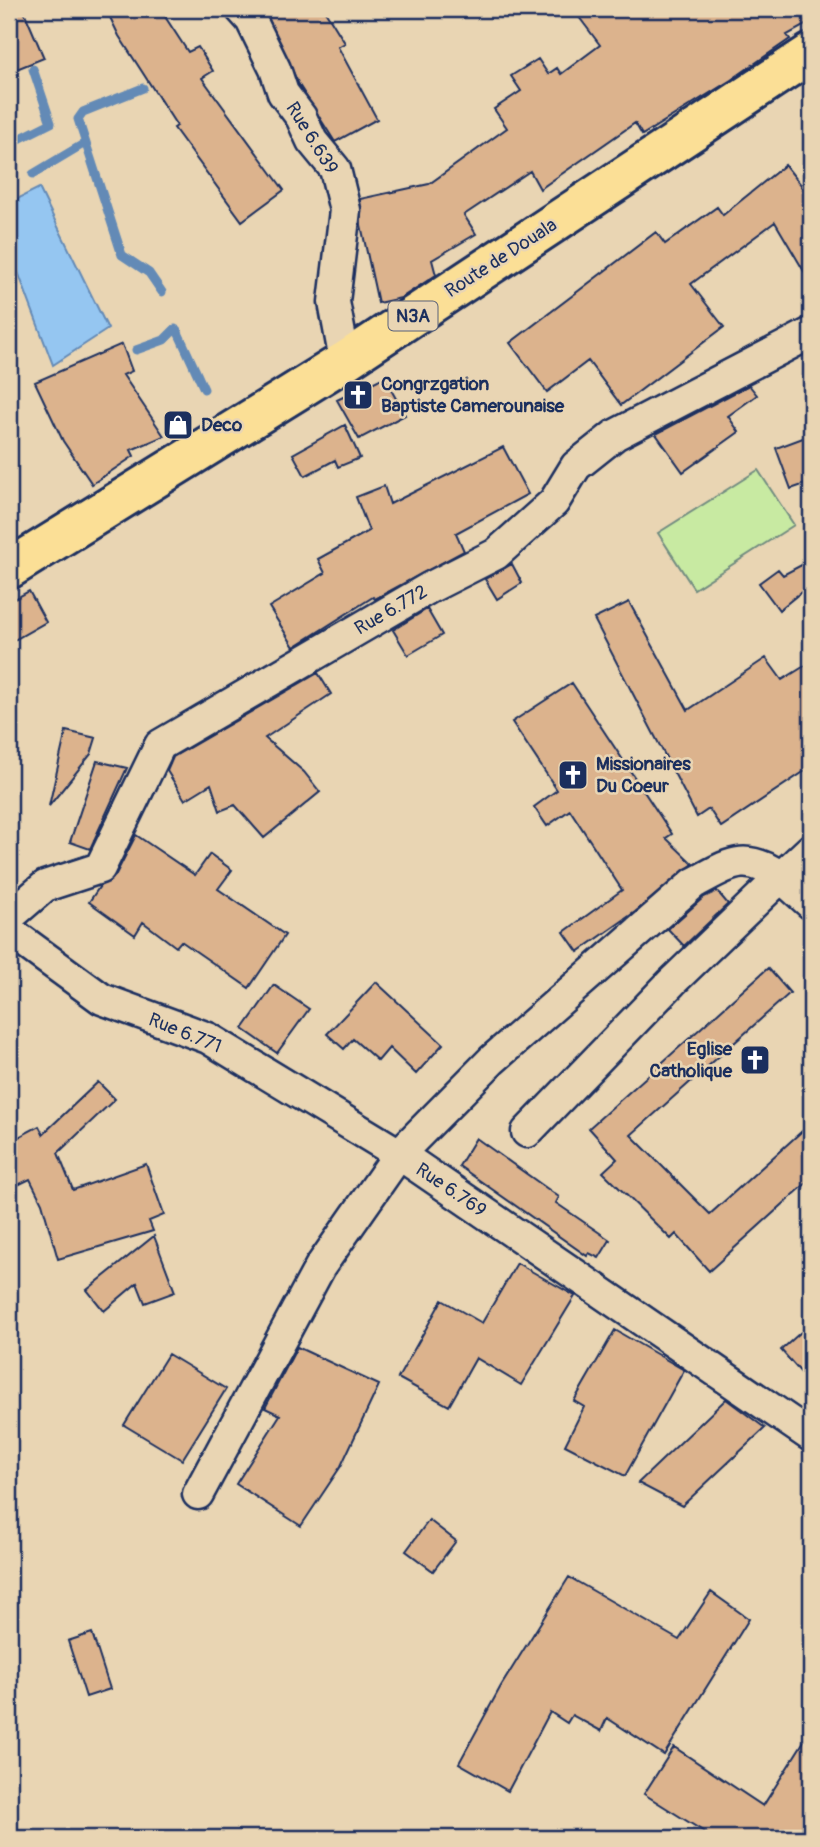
<svg xmlns="http://www.w3.org/2000/svg" width="820" height="1847" viewBox="0 0 820 1847" font-family="Pangolin,sans-serif">
	<style>
		.green { fill: #c8eaa2; stroke: #728c80; stroke-width: 2 }
		.water { fill: #95c6f1; stroke: #648ab6; stroke-width: 2 }
		.lines { fill: none; stroke-linecap: round; stroke-linejoin: round }
		.stream { stroke: #648ab6; stroke-width: 9 }
		.building { fill: #dcb38d; stroke: #1b2f5e; stroke-width: 2 }
		.minor-casing { stroke: #1b2f5e; stroke-width: 35 }
		.trunk-casing { stroke: #1b2f5e; stroke-width: 44 }
		.minor { stroke: #e9d5b3; stroke-width: 30 }
		.trunk { stroke: #fbdf96; stroke-width: 38 }
		.labels { text-anchor: middle; dominant-baseline: central; stroke-width: 5; stroke-linejoin: round; paint-order: stroke }
		.shield { fill: #e9d5b3; stroke: #596178; stroke-width: 2 }
		.shield-label { font-size: 18px; font-weight: bold; fill: #1b2f5e }
		.street-label { font-size: 19px; fill: #1b2f5e; stroke: #e9d5b3 }
		.poi-label { font-size: 19px; font-weight: bold; fill: #1b2f5e; stroke: #e9d5b3; text-anchor: start }
	</style>
	<rect width="100%" height="100%" fill="#e9d5b3"/>
	<filter id="ink" filterUnits="userSpaceOnUse"><feTurbulence type="fractalNoise" baseFrequency=".0143" numOctaves="2"/><feDisplacementMap in="SourceGraphic" scale="14" xChannelSelector="R" yChannelSelector="G"/><feConvolveMatrix kernelMatrix="1 2 1 2 8 2 1 2 1" color-interpolation-filters="sRGB"/></filter>
	<g filter="url(#ink)">
		<path class="green" d="M758,470L794,525L694,589L658,533Z"/>
		<path class="water" d="M39,188L108,329L53,365L9,248V203Z"/>
		<g class="lines">
			<path class="stream" d="M143,88L83,112L78,119L122,255L149,273L162,292
				M19,139L51,123L33,69
				M33,174L85,143
				M177,330L204,389
				M136,350L164,340L175,329"/>
		</g>
		<path class="building" d="M9,9H23L44,58L9,72Z
			M106,9H160L188,52L198,47L213,71L202,78L284,190L242,221L174,128L177,126L119,36Z
			M264,9H324L345,43L338,47L377,119L335,142L299,85Z
			M573,9H811V22L787,35L790,39L731,80L642,135L635,123L540,189L530,171L464,215L476,234L432,260L436,275L401,298L378,303L361,225L360,199L429,184L507,128L494,109L521,91L511,76L538,59L548,74L557,68L561,74L600,45Z
			M785,165L811,197V283L775,222L691,284L724,327L621,405L588,361L547,392L510,343L656,232L665,244L717,207L723,215Z
			M122,344L132,371L123,375L164,436L131,450L134,456L92,484L63,441L35,382Z
			M384,377L405,415L359,439L337,400Z
			M749,385L757,395L728,416L739,432L683,472L656,434Z
			M345,425L360,458L338,467L335,460L305,476L293,454Z
			M811,435V482L791,489L776,448Z
			M503,447L528,494L456,533L464,551L375,599L373,597L294,647L269,607L325,573L318,559L369,531L356,497L384,486L390,504Z
			M811,560V584L779,610L759,583L778,569L783,575Z
			M512,564L522,583L497,599L485,579Z
			M29,591L46,622L9,643V602Z
			M629,602L688,710L766,658L782,680L811,662V767L721,827L709,809L697,817L594,619Z
			M427,609L442,635L408,655L393,630Z
			M318,673L331,694L265,738L304,772L320,792L264,838L235,805L220,811L211,784L185,800L167,771L173,757Z
			M572,683L672,834L666,838L693,864L635,912L578,952L564,932L622,890L570,810L547,826L534,807L557,790L512,722Z
			M66,731L96,738L91,754L49,806Z
			M97,761L127,768L90,849L70,842Z
			M136,835L195,875L210,854L232,870L218,889L285,935L249,988L181,941L176,947L143,922L135,935L89,902L100,886L115,876Z
			M717,891L728,904L684,946L668,929L704,897Z
			M768,968L790,993L631,1135L710,1214L811,1123V1179L709,1271L676,1234L671,1239L603,1172L617,1159L589,1128Z
			M376,982L443,1044L416,1074L389,1048L378,1061L353,1039L344,1049L327,1034Z
			M274,985L309,1009L277,1053L243,1029Z
			M98,1082L115,1099L58,1153L73,1190L146,1164L164,1215L149,1221L153,1231L58,1259L42,1203L30,1179L18,1185L9,1166V1142L39,1126L43,1134Z
			M476,1138L559,1197L556,1203L610,1240L599,1258L589,1253L587,1256L459,1166Z
			M154,1236L175,1292L145,1303L137,1283L104,1311L87,1290Z
			M517,1263L575,1296L521,1385L476,1358L449,1406L398,1378L442,1300L482,1323Z
			M811,1323V1384L781,1350Z
			M615,1330L684,1370L625,1476L565,1445L584,1407L574,1401Z
			M297,1347L379,1385L341,1466L301,1526L236,1484L280,1415L265,1408Z
			M168,1354L226,1389L182,1460L124,1425Z
			M726,1399L765,1428L682,1506L638,1483Z
			M429,1520L456,1541L433,1571L406,1551Z
			M569,1577L679,1640L711,1592L749,1619L664,1755L607,1718L601,1731L572,1715L567,1723L550,1712L508,1791L459,1763L501,1686Z
			M92,1633L110,1689L86,1697L68,1641Z
			M811,1730V1838H714L644,1794L674,1747L763,1806Z"/>
		<g class="lines">
			<g class="minor-casing">
				<path id="minor" d="M241,9L251,20L275,69L283,93L301,117L312,141L335,169L345,210L334,302L345,361
					M811,849L781,877L811,904
					M9,917L45,886L100,868L160,745L429,588L496,554L554,502L576,466L615,435L811,333
					M9,931L102,999L208,1038L399,1154L320,1267L198,1494
					M527,1132L672,982L781,877C744,851 730,864 694,883L492,1060L399,1154L811,1436"/>
			</g>
			<g class="trunk-casing">
				<path id="trunk" d="M9,569L345,361L811,53"/>
			</g>
			<use href="#minor" class="minor"/>
			<use href="#trunk" class="trunk"/>
		</g>
	</g>
	<defs>
		<g id="church-square" transform="scale(1.575)"><rect x="-9" y="-9" width="18" height="18" rx="4" fill="#1b2f5e" stroke="#e9d5b3"/><path d="M-1.2-6h2.4v3.5h3.3v2.4h-3.3V6h-2.4V-.1h-3.3v-2.4h3.3Z" fill="#fff"/></g>
		<g id="shop-square" transform="scale(1.575)"><rect x="-9" y="-9" width="18" height="18" rx="4" fill="#1b2f5e" stroke="#e9d5b3"/><path d="M-5-2.5h2.3a2.7 3.5 0 0 1 5.4 0H5L5.5 6h-11ZM-1.5-2.5h3a1.5 2.3 0 0 0-3 0Z" fill="#fff"/></g>
	</defs>
	<g fill-rule="evenodd">
		<use href="#church-square" x="358" y="395"/>
		<use href="#shop-square" x="178" y="425"/>
		<use href="#church-square" x="573" y="775"/>
		<use href="#church-square" x="755" y="1060"/>
	</g>
	<g class="labels">
		<rect class="shield" x="388.5" y="301.5" width="49" height="29" rx="5"/>
		<g class="shield-label">
			<text x="413" y="316">N3A</text>
		</g>
		<g class="street-label">
			<text transform="translate(312 138) rotate(58)">Rue 6.639</text>
			<text transform="translate(501 258) rotate(-33)">Route de Douala</text>
			<text transform="translate(391 610) rotate(-30)">Rue 6.772</text>
			<text transform="translate(185 1033) rotate(22)">Rue 6.771</text>
			<text transform="translate(451 1190) rotate(34)">Rue 6.769</text>
		</g>
		<g class="poi-label">
			<text x="381" y="384">Congrzgation<tspan x="381" dy="22">Baptiste Camerounaise</tspan></text>
			<text x="201" y="425">Deco</text>
			<text x="596" y="764">Missionaires<tspan x="596" dy="22">Du Coeur</tspan></text>
			<text x="732" y="1049" text-anchor="end">Eglise<tspan x="732" dy="22">Catholique</tspan></text>
		</g>
	</g>
	<rect width="820" height="1847" fill="none" stroke="#e9d5b3" stroke-width="35"/>
	<rect x="18" y="18" width="785" height="1812" fill="none" stroke="#1b2f5e" stroke-width="2.5" filter="url(#ink)"/>
</svg>
